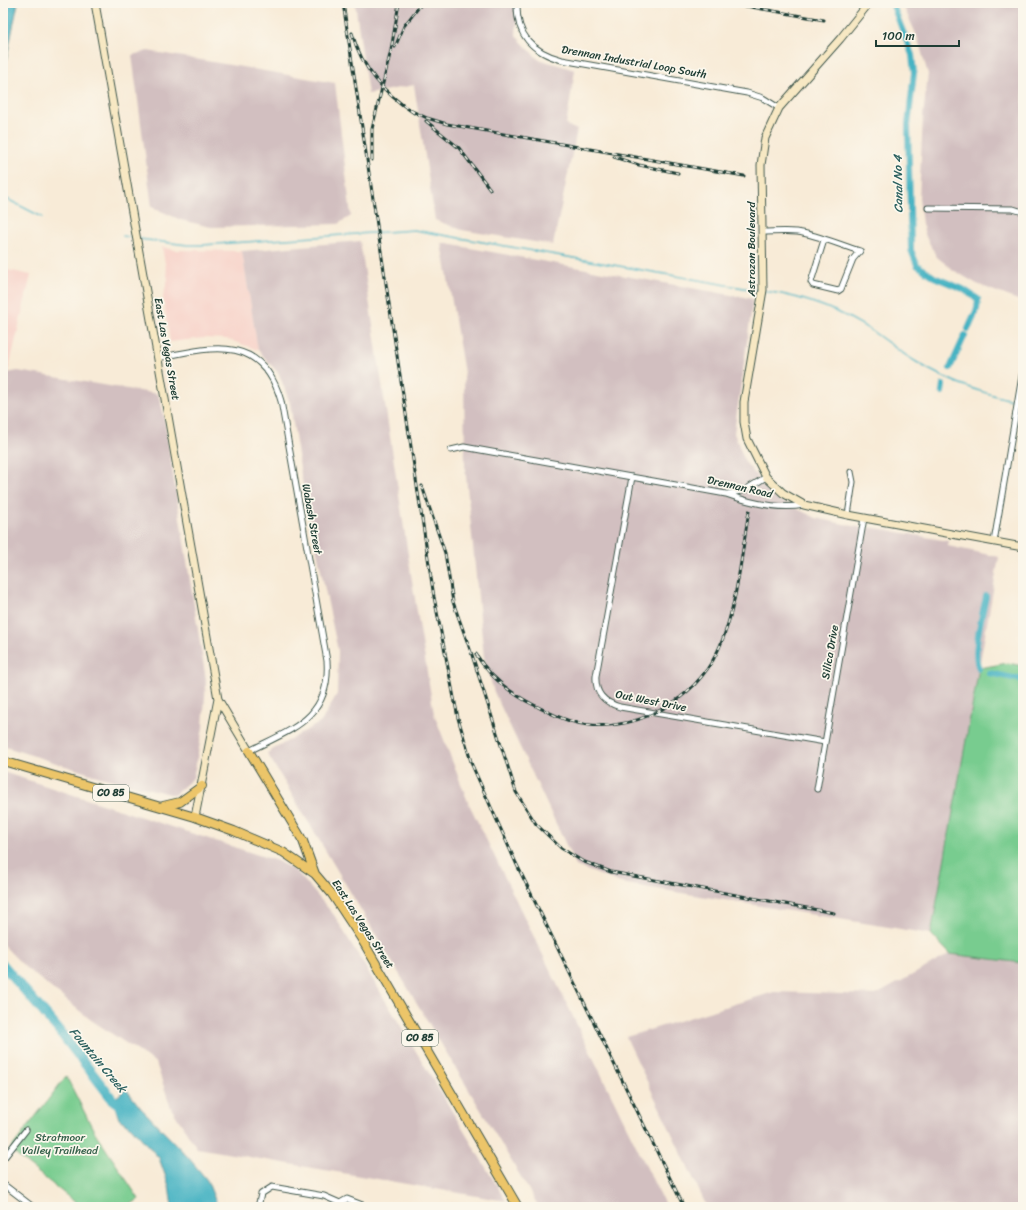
<svg xmlns="http://www.w3.org/2000/svg" width="1026" height="1210" viewBox="0 0 1026 1210" font-family="Sriracha,sans-serif">
	<style>
		.built { fill: #f7d1c8 }
		.industrial { fill: #d2bfc0 }
		.green { fill: #78cc8f; stroke: #4c8462 }
		.water { fill: #46b3c3; stroke: #32787c }
		.lines { fill: none; stroke-linecap: round; stroke-linejoin: round }
		.stream { stroke: #46b3c3; stroke-width: 1.5 }
		.canal { stroke: #46b3c3; stroke-width: 6 }
		.river { stroke: #46b3c3; stroke-width: 10 }
		.street-casing { stroke: #40574c; stroke-width: 7 }
		.secondary-casing { stroke: #40574c; stroke-width: 9 }
		.primary-casing { stroke: #40574c; stroke-width: 10 }
		.street { stroke: #fff; stroke-width: 5 }
		.secondary { stroke: #f7e8c3; stroke-width: 7 }
		.primary { stroke: #ecc569; stroke-width: 8 }
		.rail-casing { stroke: #1f3d34; stroke-width: 3 }
		.rail { stroke: #fbf7ec; stroke-width: 1.5; stroke-dasharray: 4.5; stroke-linecap: butt }
		.labels { text-anchor: middle; dominant-baseline: central; stroke-width: 3.5; stroke-linejoin: round; paint-order: stroke }
		.shield { fill: #fbf7ec; stroke: #61756b; stroke-width: 1 }
		.shield-label { font-size: 10px; font-weight: bold; fill: #1f3d34 }
		.street-label { font-size: 11px; fill: #1f3d34; stroke: #fbf7ec }
		.park-label { font-size: 11px; fill: #35614b; stroke: #fbf7ec }
		.water-label { font-size: 12px; font-style: italic; fill: #2b605f; stroke: #fbf7ec }
	</style>
	<rect width="100%" height="100%" fill="#fbf7ec"/>
	<filter id="ink" filterUnits="userSpaceOnUse"><feTurbulence type="fractalNoise" baseFrequency=".025" numOctaves="2"/><feDisplacementMap in="SourceGraphic" scale="8" xChannelSelector="R" yChannelSelector="G"/><feConvolveMatrix kernelMatrix="1 2 1 2 8 2 1 2 1" color-interpolation-filters="sRGB"/></filter>
	<filter id="wash" filterUnits="userSpaceOnUse"><feTurbulence type="fractalNoise" baseFrequency=".012" numOctaves="4" result="noise"/><feDisplacementMap in="SourceGraphic" scale="16" xChannelSelector="R" yChannelSelector="G"/><feGaussianBlur stdDeviation="0.9" result="paint"/><feColorMatrix in="noise" values="0 0 0 0 0 0 0 0 0 0 0 0 0 0 0 0 0 1.4 0 .05"/><feComposite in="paint" operator="in"/></filter>
	<g filter="url(#wash)">
		<rect width="100%" height="100%" fill="#f8ebd7"/>
		<path class="built" d="M162,247L175,250L242,251L258,350L227,339L204,338L170,342L163,296L168,279Z
			M3,269L31,275L3,393Z"/>
		<path class="industrial" d="M355,3H518L516,36L538,59L575,70L566,125L577,130L553,245L462,230L435,220L414,85L368,94Z
			M902,3H1023V302L977,284L953,270L937,257L926,237L922,224L919,198L923,116L928,74L917,36Z
			M148,51L335,83L351,216L338,224L211,227L181,220L152,207L132,55Z
			M360,241L413,587L434,714L468,802L666,1207H539L267,753L321,722L337,694L338,651L301,475L290,403L279,374L258,350L242,251Z
			M442,243L753,299L734,433L745,462L775,498L816,518L867,529L870,527L948,541V546L999,557L931,934L621,883L576,866L494,692L484,657L465,466L464,373Z
			M18,371L158,394L163,412L206,680L203,728L193,778L174,795L97,776L3,746V392L7,373Z
			M3,772L277,861L296,871L334,915L506,1201L197,1148L171,1108L156,1063L91,1020L25,967L3,945Z
			M950,954L1023,963V1207H707L626,1037L774,992L876,995Z"/>
		<path class="green" d="M1008,663L1023,666V963L950,954L931,934L979,668Z
			M66,1076L94,1131L139,1199L127,1207H81L10,1150Z"/>
		<path class="water" d="M3,3H18L3,76Z
			M126,1089L140,1107L188,1157L207,1180L218,1207H172L169,1186L159,1158L131,1127L119,1119L113,1100Z"/>
		<g class="lines">
			<path class="stream" d="M3,197L42,217
				M123,236L134,238
				M139,239L188,245H202L414,230L761,291
				M765,291C803,297 841,310 873,332C888,342 902,354 918,363C950,383 986,394 1023,403"/>
			<path class="canal" d="M892,3L912,55L914,73L908,125L911,250L917,265L934,277L963,289L978,299L977,309L968,329
				M950,368L965,335
				M942,392L943,385
				M979,668C971,654 983,613 986,596
				M989,673L1023,680"/>
			<path class="river" d="M3,965L57,1028L113,1100L124,1108"/>
		</g>
	</g>
	<g filter="url(#ink)">
		<g class="lines">
			<g class="street-casing">
				<path id="street" d="M517,3C516,35 532,52 562,60L747,93L763,98L779,108
					M928,208L1013,209L1023,212
					M762,232C773,232 785,231 797,232C818,235 840,245 860,251L853,259L841,289L838,291L813,285L811,282L824,240
					M158,358C211,347 262,333 281,401L327,661C331,718 292,729 249,751
					M451,450L464,447L726,494C751,503 778,510 804,505
					M632,477L596,676C595,693 603,702 620,707L825,742
					M727,494L745,490L766,477
					M848,515L853,482L851,472
					M994,542L1023,370
					M817,789L864,518
					M3,1159L26,1130
					M3,1184L33,1207
					M340,1203L347,1199L365,1206
					M258,1207L261,1194L272,1187L324,1196L340,1203V1207"/>
			</g>
			<g class="secondary-casing">
				<path id="secondary" d="M95,3L218,699L249,751
					M869,3L840,39L779,108L765,138L761,165L763,290L744,402V422L747,439L766,477L783,493L804,505L848,515L1023,547
					M195,817L218,699"/>
			</g>
			<g class="primary-casing">
				<path id="primary" d="M249,751L303,841L315,874
					M3,761L195,817L234,831L283,852L315,874L332,894L361,938L518,1207
					M163,806L180,802L202,786"/>
			</g>
			<use href="#street" class="street"/>
			<use href="#secondary" class="secondary"/>
			<use href="#primary" class="primary"/>
			<g class="rail-casing">
				<path id="rail" d="M343,3L434,597L458,718L472,765L516,863L684,1207
					M729,3L824,20
					M352,33C362,69 384,93 414,113
					M395,47L404,26L422,3
					M410,110L427,118L447,124L744,176
					M426,121L459,148L490,189
					M614,157L639,165L678,173
					M372,160V129L391,50L399,3
					M422,486L445,553L453,602L472,655L516,792L536,824L561,848L582,861L611,872L834,913
					M476,654C490,678 510,693 534,705C546,711 557,717 570,721C624,737 685,708 713,660C736,620 741,556 749,511"/>
			</g>
			<use href="#rail" class="rail"/>
		</g>
	</g>
	<g class="labels">
		<g class="shield">
			<rect x="93" y="785" width="36" height="16" rx="3"/>
			<rect x="402" y="1030" width="36" height="16" rx="3"/>
		</g>
		<g class="shield-label">
			<text x="111" y="793">CO 85</text>
			<text x="420" y="1038">CO 85</text>
		</g>
		<g class="street-label">
			<text transform="translate(634 62) rotate(10)">Drennan Industrial Loop South</text>
			<text transform="translate(751 249) rotate(-90)">Astrozon Boulevard</text>
			<text transform="translate(167 349) rotate(80)">East Las Vegas Street</text>
			<text transform="translate(740 487) rotate(13)">Drennan Road</text>
			<text transform="translate(312 519) rotate(80)">Wabash Street</text>
			<text transform="translate(830 652) rotate(-80)">Silica Drive</text>
			<text transform="translate(651 701) rotate(11)">Out West Drive</text>
			<text transform="translate(363 924) rotate(57)">East Las Vegas Street</text>
		</g>
		<g class="park-label">
			<text x="60" y="1137">Stratmoor<tspan x="60" dy="13">Valley Trailhead</tspan></text>
		</g>
		<g class="water-label">
			<text transform="translate(898 184) rotate(-91)">Canal No 4</text>
			<text transform="translate(98 1060) rotate(50)">Fountain Creek</text>
		</g>
	</g>
	<rect width="1026" height="1210" fill="none" stroke="#fbf7ec" stroke-width="16"/>
	<path d="M876 40v6h83v-6" fill="none" stroke="#1f3d34" stroke-width="2"/>
	<text x="882" y="40" font-size="12" fill="#1f3d34" stroke="#fbf7ec" stroke-width="3" paint-order="stroke">100 m</text>
</svg>
